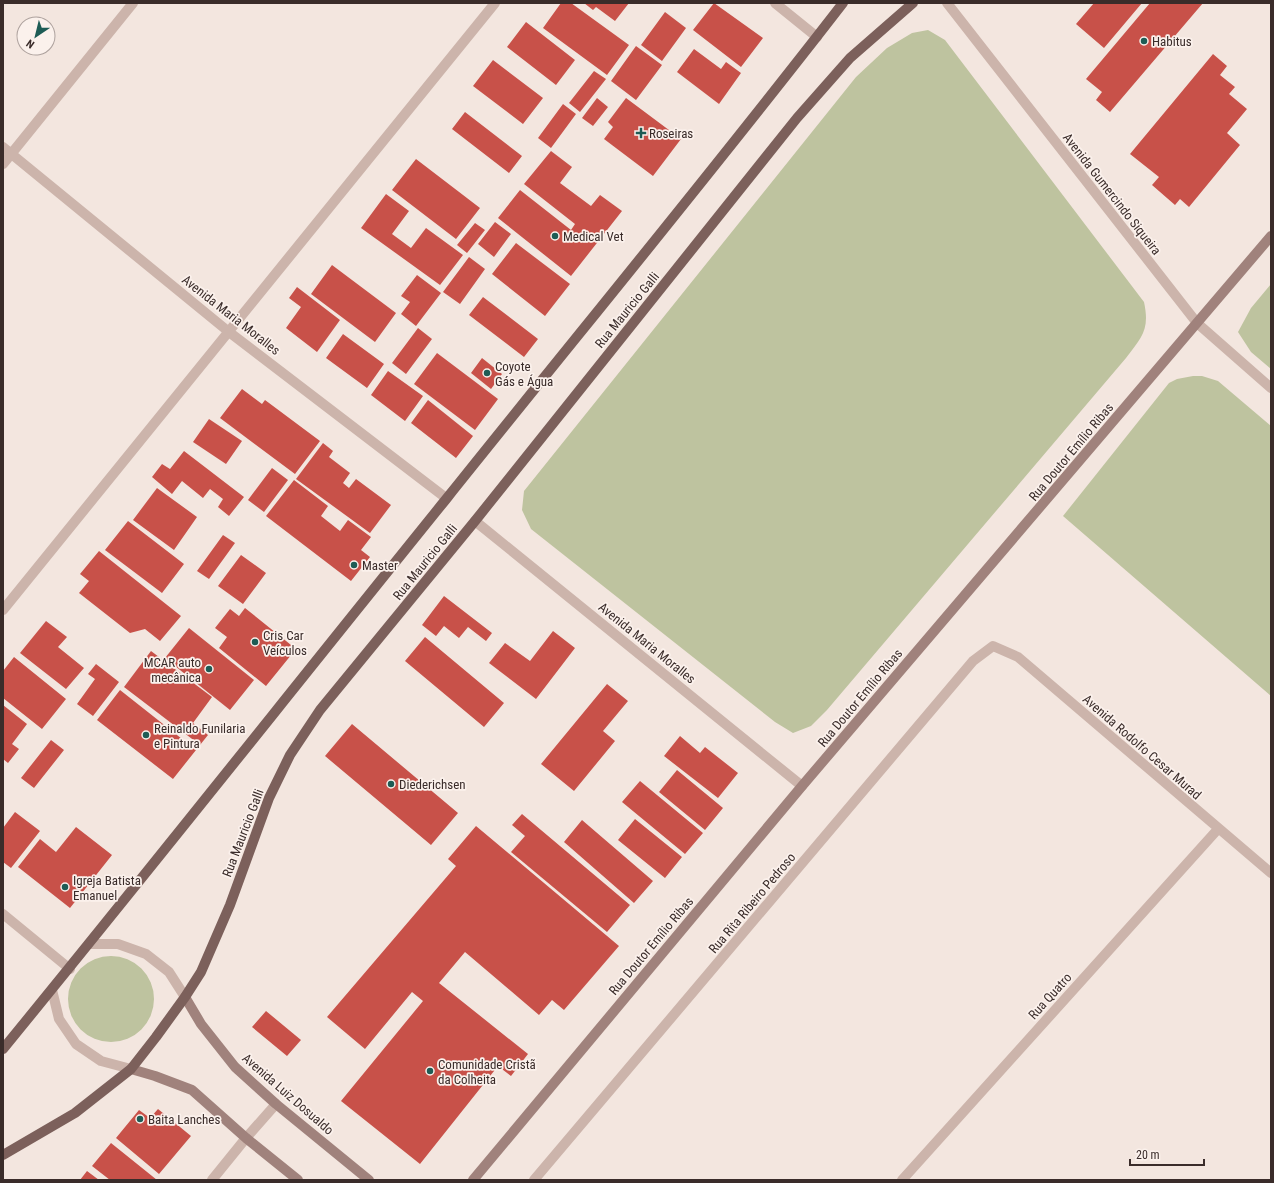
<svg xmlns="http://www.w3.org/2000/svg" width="1274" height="1183" viewBox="0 0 1274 1183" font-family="'Roboto Condensed',sans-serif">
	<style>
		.green { fill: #bec39f }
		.building { fill: #c85149 }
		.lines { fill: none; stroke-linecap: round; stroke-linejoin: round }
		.street { stroke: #ccb4ab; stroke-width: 10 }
		.secondary { stroke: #a0827c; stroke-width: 10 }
		.primary { stroke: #7c605b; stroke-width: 10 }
		.poi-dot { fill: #1e5c55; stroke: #fbf1ec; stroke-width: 1.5 }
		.labels { text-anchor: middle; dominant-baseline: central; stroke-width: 3.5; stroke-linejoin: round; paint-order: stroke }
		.poi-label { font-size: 13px; fill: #3a2c2a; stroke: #fbf1ec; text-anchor: start }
		.street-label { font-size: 13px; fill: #3a2c2a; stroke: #fbf1ec }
	</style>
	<rect width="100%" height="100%" fill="#f3e6df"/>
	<path class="green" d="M928,30L945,40L1144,302C1150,330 1142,337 1126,358L827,710L811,726L793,733L775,722L531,529L522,510L524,491L856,77L887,48L912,33Z
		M1271,284V369L1251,352L1238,332L1251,308Z
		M1193,376H1202L1218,381L1271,426V696L1063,516L1169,383L1177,379Z
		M68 999a43 43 0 1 1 86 0a43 43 0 1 1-86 0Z"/>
	<path class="building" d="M561,3H571L629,45L607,75L543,28Z
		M584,3H629L615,21L596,7L593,10Z
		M714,3L763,38L741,67L693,30Z
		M1094,3H1142L1104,48L1076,24Z
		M1150,3H1203L1110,112L1096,100L1102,92L1086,79Z
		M665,12L686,28L662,61L641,45Z
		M526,22L575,60L556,85L507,47Z
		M636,46L662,65L636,100L611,81Z
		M694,49L721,69L726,62L741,73L719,104L677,72Z
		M1213,54L1227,66L1220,75L1235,87L1229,94L1247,109L1227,133L1240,145L1189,207L1180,199L1175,205L1152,185L1159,177L1130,154Z
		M493,60L543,98L523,124L473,86Z
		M594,71L606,79L580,112L569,103Z
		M597,98L608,107L593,126L582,118Z
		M626,98L681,139L653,176L604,139L613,127L608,122Z
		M563,104L576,114L551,148L538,138Z
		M465,112L522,156L509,173L452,129Z
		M551,151L572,167L560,183L591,206L600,195L622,211L571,276L498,218L520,190L571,230L575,224L524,184Z
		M416,159L480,208L456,239L392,190Z
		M386,194L409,211L392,234L411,248L426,228L463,255L440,285L361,228Z
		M495,222L511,234L494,257L478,244Z
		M475,223L485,230L467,253L457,245Z
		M516,243L570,284L545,316L492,274Z
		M469,257L485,269L460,304L443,292Z
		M332,265L396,313L375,342L311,294Z
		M417,275L441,293L416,326L401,314L410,302L401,296Z
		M297,287L340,320L317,352L286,328L301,307L289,298Z
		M483,297L538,339L524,357L469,315Z
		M418,328L432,339L406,374L392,363Z
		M343,334L384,364L367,388L326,358Z
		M437,353L498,399L475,430L414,384Z
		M482,358L502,374L491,389L471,373Z
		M388,371L423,396L405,421L371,395Z
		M242,389L262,404L265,400L320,441L295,474L220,418Z
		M428,400L473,436L456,458L411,423Z
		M209,419L242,441L226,464L193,442Z
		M323,443L333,451L329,457L350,473L343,483L349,488L356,479L391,505L370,533L296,479Z
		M184,451L244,497L229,516L218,507L223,499L210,489L203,498L182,481L172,494L152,477L162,464L170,469Z
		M272,468L288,480L264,512L248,500Z
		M294,480L328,506L321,516L340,531L348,520L371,537L361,550L370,557L351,581L266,516Z
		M157,488L197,517L174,550L133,520Z
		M128,521L184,564L162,593L105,550Z
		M223,535L235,543L209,579L197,571Z
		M99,551L181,616L160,641L145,629L130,633L79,593L89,581L80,574Z
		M241,555L266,573L243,604L218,586Z
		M444,596L492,633L486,641L468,627L459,638L444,626L436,636L422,625Z
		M245,608L296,649L266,686L219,648L227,637L215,628L230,609L239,616Z
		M46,621L67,637L58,647L84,668L66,689L20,653Z
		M189,628L254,680L230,710L165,658Z
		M553,631L575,648L536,699L489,663L505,643L530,661Z
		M425,637L504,703L484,727L405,661Z
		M151,651L212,697L193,723L208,735L200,745L124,687Z
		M14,657L66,699L42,729L3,698V671Z
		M96,664L119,682L93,716L77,704L95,679L88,674Z
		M607,684L628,701L603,731L615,741L574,791L541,764Z
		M120,690L196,750L173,779L97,720Z
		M3,705L27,724L12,744L19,749L8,763L3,759Z
		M352,724L458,813L431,845L325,756Z
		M680,736L700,753L705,747L738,773L718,798L664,756Z
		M51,740L64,750L34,788L21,778Z
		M677,770L723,808L705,830L659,792Z
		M640,781L703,833L685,854L622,802Z
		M15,812L40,831L11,868L3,862V828Z
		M522,814L630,905L607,932L511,852L525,836L512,825Z
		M635,819L682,857L665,878L618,840Z
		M582,820L653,881L634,903L564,842Z
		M476,826L619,946L564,1010L552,1000L539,1015L465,952L439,983L528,1054L511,1076L498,1066L420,1164L341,1101L423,1001L412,992L365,1049L327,1017L456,866L448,859Z
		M76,827L112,855L70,908L18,867L40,839L56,852Z
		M266,1011L301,1040L287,1056L252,1027Z
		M158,1109L191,1136L159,1174L116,1138L139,1110L150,1118Z
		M111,1143L157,1180H110L92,1166Z
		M87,1171L99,1180H80Z"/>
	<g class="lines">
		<path class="street" d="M775,3L817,37
			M947,3L1197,323L1271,388
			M3,147L229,332L446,498
			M3,164L133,3
			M475,521L802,786
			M3,610L495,3
			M3,914L70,969
			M89,944H118L146,954L169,972L185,997
			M52,990L59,1019L76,1044L101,1061L131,1069
			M212,1180L246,1138L276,1104
			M534,1180L973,661L993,646L1018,657L1271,873
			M902,1180L1218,829"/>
		<path class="secondary" d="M185,997L201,1024L235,1067L276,1104L369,1180
			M131,1069L155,1076L192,1090L246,1138L298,1180
			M473,1180L802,786L1271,236"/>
		<path class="primary" d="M3,1049C152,867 299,681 447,498C579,333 714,170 843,3
			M3,1155L75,1113L131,1069L156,1037L185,997L201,972L230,905L269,798L290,755L320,710L475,521L797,118L850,58L913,3"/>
	</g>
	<g class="poi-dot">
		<circle cx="1144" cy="41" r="4"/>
		<path d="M639 127h4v4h4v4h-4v4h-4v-4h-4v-4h4z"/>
		<circle cx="555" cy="236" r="4"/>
		<circle cx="487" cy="373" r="4"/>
		<circle cx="354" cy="565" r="4"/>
		<circle cx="255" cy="642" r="4"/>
		<circle cx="209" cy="669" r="4"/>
		<circle cx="146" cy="735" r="4"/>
		<circle cx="391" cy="784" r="4"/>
		<circle cx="65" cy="887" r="4"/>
		<circle cx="430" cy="1071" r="4"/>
		<circle cx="140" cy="1119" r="4"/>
	</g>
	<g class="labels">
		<g class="poi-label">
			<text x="1152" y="41">Habitus</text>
			<text x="649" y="133">Roseiras</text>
			<text x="563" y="236">Medical Vet</text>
			<text x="495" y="366">Coyote<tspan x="495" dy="15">Gás e Água</tspan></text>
			<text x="362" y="565">Master</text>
			<text x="263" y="635">Cris Car<tspan x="263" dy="15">Veículos</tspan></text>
			<text x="201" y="662" text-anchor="end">MCAR auto<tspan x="201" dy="15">mecânica</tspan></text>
			<text x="154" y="728">Reinaldo Funilaria<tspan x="154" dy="15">e Pintura</tspan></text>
			<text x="399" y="784">Diederichsen</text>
			<text x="73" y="880">Igreja Batista<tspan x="73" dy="15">Emanuel</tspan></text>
			<text x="438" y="1064">Comunidade Cristã<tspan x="438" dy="15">da Colheita</tspan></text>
			<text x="148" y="1119">Baita Lanches</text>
		</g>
		<g class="street-label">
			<text transform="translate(1112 194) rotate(52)">Avenida Gumercindo Siqueira</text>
			<text transform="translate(627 310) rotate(-51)">Rua Mauricio Galli</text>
			<text transform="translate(231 315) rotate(38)">Avenida Maria Moralles</text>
			<text transform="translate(1071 452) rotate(-50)">Rua Doutor Emílio Ribas</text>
			<text transform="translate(425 562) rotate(-51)">Rua Mauricio Galli</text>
			<text transform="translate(647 643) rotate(39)">Avenida Maria Moralles</text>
			<text transform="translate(860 698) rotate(-50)">Rua Doutor Emílio Ribas</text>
			<text transform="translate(1142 747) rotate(41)">Avenida Rodolfo Cesar Murad</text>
			<text transform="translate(243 833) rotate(-69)">Rua Mauricio Galli</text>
			<text transform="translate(752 903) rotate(-50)">Rua Rita Ribeiro Pedroso</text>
			<text transform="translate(651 946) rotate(-50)">Rua Doutor Emílio Ribas</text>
			<text transform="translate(1050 996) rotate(-48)">Rua Quatro</text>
			<text transform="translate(288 1094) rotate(41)">Avenida Luiz Dosualdo</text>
		</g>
	</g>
	<rect width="1274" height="1183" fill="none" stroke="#3a2c2a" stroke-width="8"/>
	<g transform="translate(36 36) rotate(215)"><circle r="19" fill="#fbf1ec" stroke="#aea29e"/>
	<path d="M0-3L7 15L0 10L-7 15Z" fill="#1e5c55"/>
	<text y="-6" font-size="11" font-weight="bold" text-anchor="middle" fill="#3a2c2a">N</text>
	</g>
	<path d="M1130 1159v6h74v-6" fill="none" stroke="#3a2c2a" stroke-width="2"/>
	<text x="1136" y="1159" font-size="12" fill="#3a2c2a" stroke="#fbf1ec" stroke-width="3" paint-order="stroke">20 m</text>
</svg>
